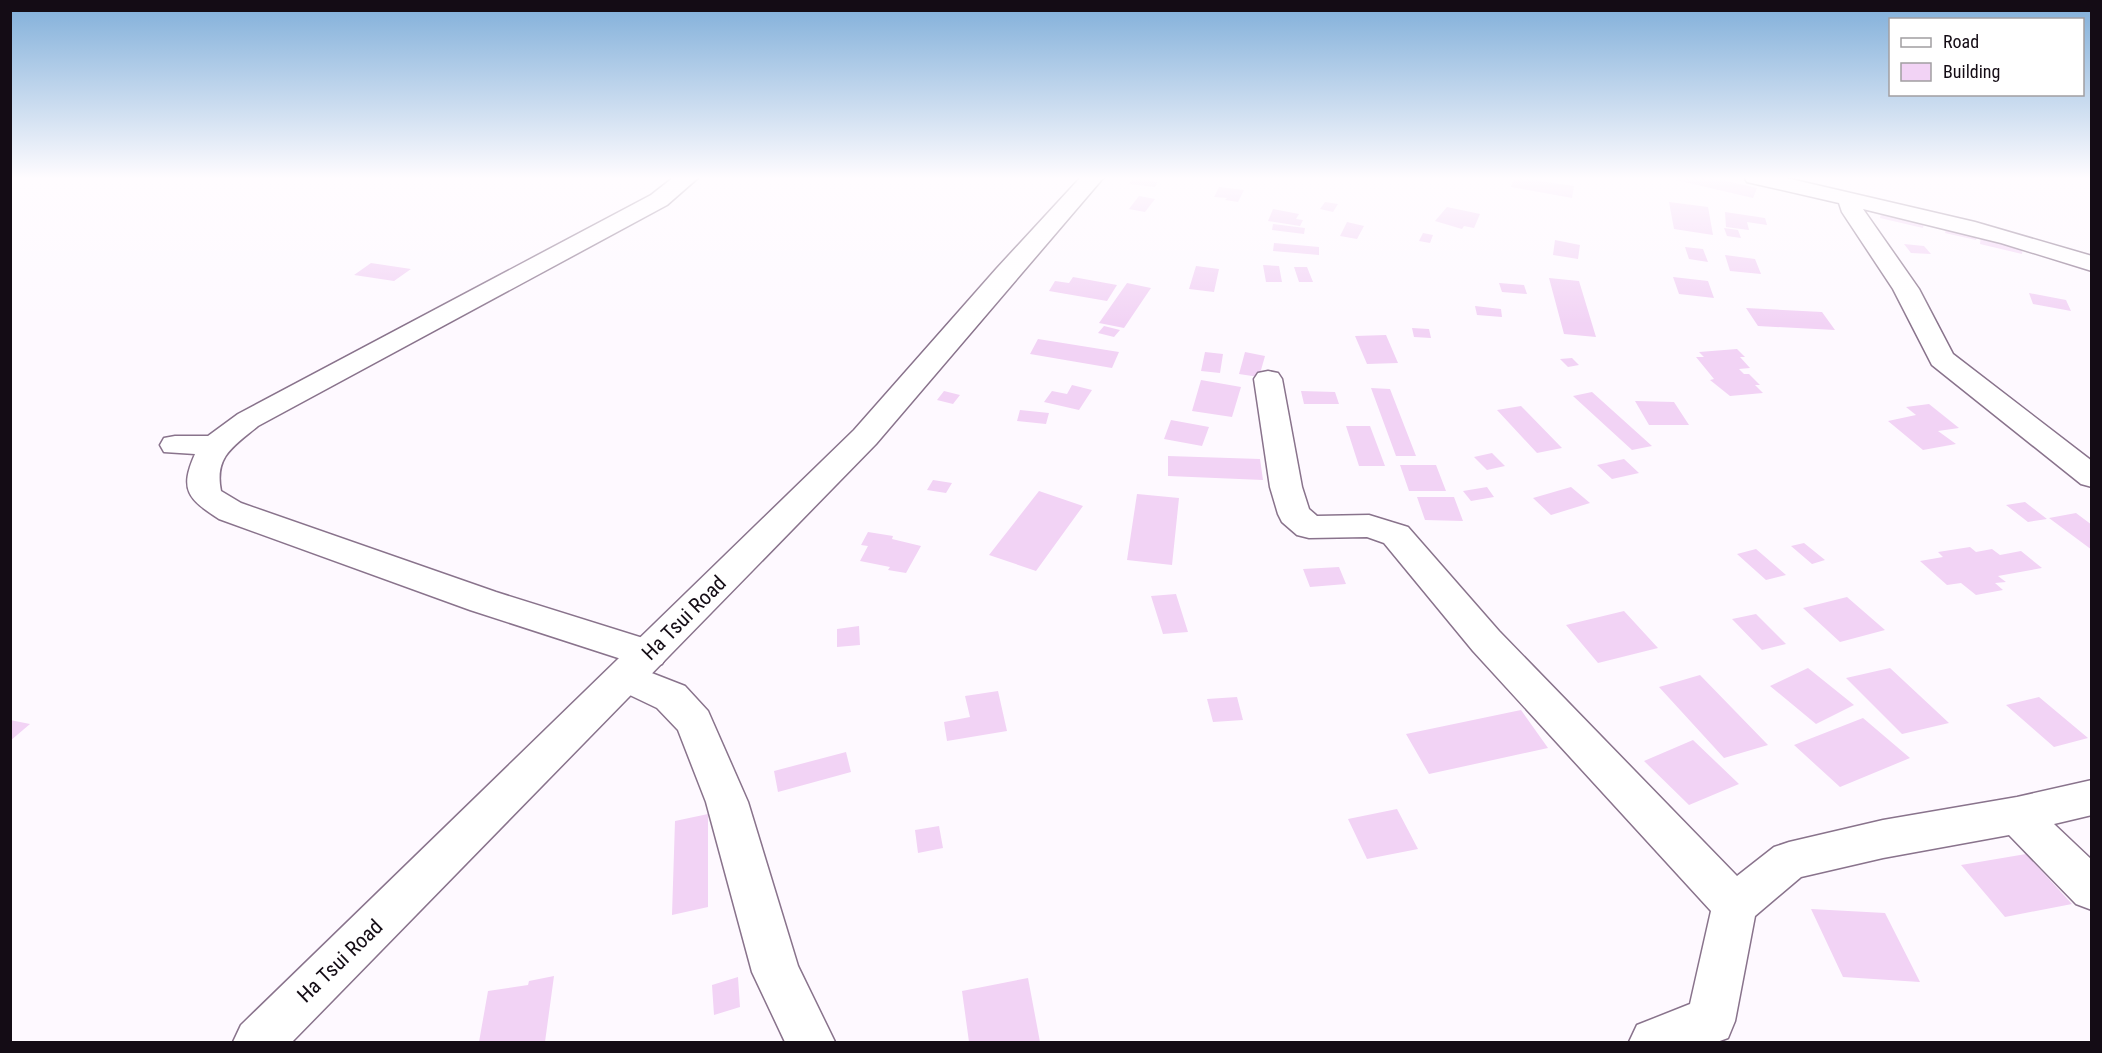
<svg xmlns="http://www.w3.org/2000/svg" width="2102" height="1053" viewBox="0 0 2102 1053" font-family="'Roboto Condensed',sans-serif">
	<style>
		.building { fill: #f2d3f5 }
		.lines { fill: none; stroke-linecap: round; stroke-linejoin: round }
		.minor-casing { stroke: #89738c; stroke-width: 3 }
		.tertiary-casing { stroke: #89738c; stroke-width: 3 }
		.minor { fill: #fff; fill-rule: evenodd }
		.tertiary { fill: #fff; fill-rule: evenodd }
		.labels { text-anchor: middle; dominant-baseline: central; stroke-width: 4.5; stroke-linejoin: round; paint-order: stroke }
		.street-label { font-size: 21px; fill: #140c15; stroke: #fff }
	</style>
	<rect width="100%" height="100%" fill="#fef9ff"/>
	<path class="building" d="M1514,177L1574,186L1572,198L1511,187Z
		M1663,177H1709L1757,188L1753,198Z
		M1133,178L1158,182L1155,187L1129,184Z
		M1219,187L1244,190L1238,202L1225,200L1227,198L1214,197Z
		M1139,196L1155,199L1145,212L1129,209Z
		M1325,202L1338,204L1333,212L1320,209Z
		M1669,202L1708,207L1713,235L1674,229Z
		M1447,207L1480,214L1474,228L1464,226L1462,229L1435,221Z
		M1273,209L1299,214L1296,219L1303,220L1300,226L1268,221Z
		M1725,212L1765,218L1767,225L1747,222L1749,230L1726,227Z
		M1881,213L1924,222L1923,228L1880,218Z
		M1347,222L1364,226L1357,239L1340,236Z
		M1273,224L1305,228L1304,234L1272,230Z
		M1724,228L1738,230L1741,238L1727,236Z
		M1946,228L1977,236L1976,240L1945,233Z
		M1423,233L1433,235L1430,243L1419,241Z
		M1981,236L2023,246L2022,254L1980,244Z
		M1555,240L1580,245L1578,259L1553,255Z
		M1274,243L1319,247V255L1273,251Z
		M1904,244L1924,246L1931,254L1911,253Z
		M1685,247L1703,249L1708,262L1689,259Z
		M1725,255L1755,259L1761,274L1730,271Z
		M371,263L411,269L394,281L354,275Z
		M1263,265L1279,266L1282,282H1266Z
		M1196,266L1219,269L1214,292L1189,289Z
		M1294,267H1307L1313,282H1299Z
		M1073,277L1117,285L1107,301L1049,291L1055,281L1069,283Z
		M1673,277L1708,281L1714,298L1679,294Z
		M1549,278L1579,281L1596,337L1564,334Z
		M1127,283L1151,288L1124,328L1099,323Z
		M1499,283L1524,285L1527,294L1502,292Z
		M2029,293L2066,300L2071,311L2033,304Z
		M1475,306L1501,309L1502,317L1477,315Z
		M1746,308L1822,312L1835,330L1758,326Z
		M1104,326L1120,330L1114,337L1098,333Z
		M1412,328L1429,329L1431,338L1414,337Z
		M1386,335L1398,363L1367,364L1355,336Z
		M1038,339L1119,352L1112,368L1030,354Z
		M1737,349L1745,357H1740L1750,368L1739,369L1744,374H1749L1760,385H1755L1763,393L1730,396L1710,380L1714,379L1696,357H1704L1699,352Z
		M1205,352L1223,354L1220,373L1201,371Z
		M1245,352L1265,356L1259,377L1239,374Z
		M1572,358L1579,365L1568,367L1560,359Z
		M1201,380L1241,387L1232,417L1192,411Z
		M1072,385L1092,390L1079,410L1044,402L1052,391L1067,394Z
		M1371,388L1390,389L1416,456H1396Z
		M944,391L960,395L953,404L937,400Z
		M1301,391L1335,392L1339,404H1304Z
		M1592,392L1652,446L1632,450L1573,396Z
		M1635,401L1674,402L1689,425H1649Z
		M1929,404L1959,428L1938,431L1956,444L1923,450L1888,421L1916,415L1906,407Z
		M1521,406L1562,448L1537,453L1497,410Z
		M1020,410L1049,413L1046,424L1017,421Z
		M1171,420L1209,427L1202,446L1164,439Z
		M1346,426H1370L1385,466H1359Z
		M1492,453L1505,466L1487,470L1474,457Z
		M1168,456L1260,459L1263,480L1168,476Z
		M1624,459L1639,473L1612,479L1597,465Z
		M1400,465H1436L1446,491H1409Z
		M933,480L952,483L946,493L927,490Z
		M1487,487L1494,497L1471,501L1463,491Z
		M1571,487L1590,503L1551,515L1533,498Z
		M1039,491L1083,506L1036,571L989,555Z
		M1137,494L1179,498L1172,565L1127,560Z
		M1417,497H1454L1463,521L1425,520Z
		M2025,502L2047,519L2028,522L2006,505Z
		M2076,513L2092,525V550L2049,518Z
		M868,532L893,536L892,539L921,546L906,573L888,570L890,567L860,561L868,546L861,545Z
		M1804,543L1825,560L1812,564L1791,546Z
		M1970,547L1976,552L1992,549L2000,555L2021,551L2042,568L1998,576L2006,582L1995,583L2003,590L1976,595L1961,583L1947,585L1920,561L1943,557L1938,552Z
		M1756,549L1786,575L1766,580L1737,554Z
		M1339,567L1346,584L1310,587L1303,569Z
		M1176,594L1188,632L1163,634L1151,596Z
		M1847,597L1885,630L1840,642L1803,608Z
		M1624,611L1658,648L1598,663L1566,625Z
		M1756,614L1786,644L1762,650L1732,619Z
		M859,626L860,645L837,647V629Z
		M1808,668L1854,705L1816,724L1770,686Z
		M1890,668L1949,723L1902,734L1846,678Z
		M1700,675L1768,745L1724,758L1659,687Z
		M998,691L1007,731L947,741L944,722L970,717L965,696Z
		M1237,697L1243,720L1213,722L1207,699Z
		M2039,697L2088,738L2054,747L2006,705Z
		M1521,710L1548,748L1429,774L1406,734Z
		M1863,718L1910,758L1840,787L1794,745Z
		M10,720L30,724L10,741Z
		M1693,740L1739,784L1689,805L1644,761Z
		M846,752L851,772L778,792L774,771Z
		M1397,809L1418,849L1367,859L1348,819Z
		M708,814V907L672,915L675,821Z
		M939,826L943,848L918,853L915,830Z
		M2026,854L2072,904L2005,917L1961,865Z
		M1811,909L1885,913L1920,982L1843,977Z
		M554,976L545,1042H479L488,991L528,985L529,981Z
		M738,977L740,1007L714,1015L712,985Z
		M1028,978L1040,1042H969L962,991Z"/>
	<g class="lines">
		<g class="minor-casing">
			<path id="minor" d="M674,177H699L667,205L258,426C234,446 214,456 221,491L241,503L496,592L662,644L668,654L662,664L649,668L470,610L219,519C188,499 179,490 195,454L164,452L160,445L164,438L175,436H208L238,414L651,195Z
				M1744,177H1782L1975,222L2092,256V271L2001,243L1863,209L1919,289L1953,354L2092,461V487L2081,484L1932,365L1893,289L1842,212L1839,203L1747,182Z
				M1268,371L1278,373L1282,379L1302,487L1309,509L1317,516L1369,515L1408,527L1499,631L1737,876L1774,847L1789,842L1883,820L2017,797L2092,780V815L2054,824L2092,860V910L2076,904L2009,835L1883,858L1801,877L1755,916L1735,1021L1728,1038L1717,1042H1629L1637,1025L1690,1004L1711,911L1473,651L1384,543L1367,537L1309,538L1297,535L1282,522L1278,514L1270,487L1254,379L1258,373Z
				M626,663L685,686L708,711L748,802L798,966L835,1042H785L752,972L706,802L678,730L657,708L613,687L607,677L613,667Z"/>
		</g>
		<g class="tertiary-casing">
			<path id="tertiary" d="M1081,177H1104L876,444L292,1042H233L241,1025L854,430L997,268Z"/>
		</g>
		<use href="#minor" class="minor"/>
		<use href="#tertiary" class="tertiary"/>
	</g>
	<linearGradient id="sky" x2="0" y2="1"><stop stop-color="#7faed9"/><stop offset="0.55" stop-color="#fffcff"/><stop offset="1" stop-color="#fffcff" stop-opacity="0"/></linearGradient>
	<rect width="2102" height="324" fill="url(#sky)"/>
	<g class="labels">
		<g class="street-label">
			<text transform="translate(684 618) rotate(-45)">Ha Tsui Road</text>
			<text transform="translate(340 961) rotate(-44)">Ha Tsui Road</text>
		</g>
	</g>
	<rect width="2102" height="1053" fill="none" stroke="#140c15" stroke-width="24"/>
	<rect x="1889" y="18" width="195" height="78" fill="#ffffff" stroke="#a19ea1" stroke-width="1.5"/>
	<rect x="1901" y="38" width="30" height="9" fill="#ffffff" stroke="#a19ea1" stroke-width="1.5"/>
	<text x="1943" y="48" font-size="18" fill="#140c15">Road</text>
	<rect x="1901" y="63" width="30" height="18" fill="#f2d3f5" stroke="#a19ea1" stroke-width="1.5"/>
	<text x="1943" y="78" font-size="18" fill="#140c15">Building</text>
</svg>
